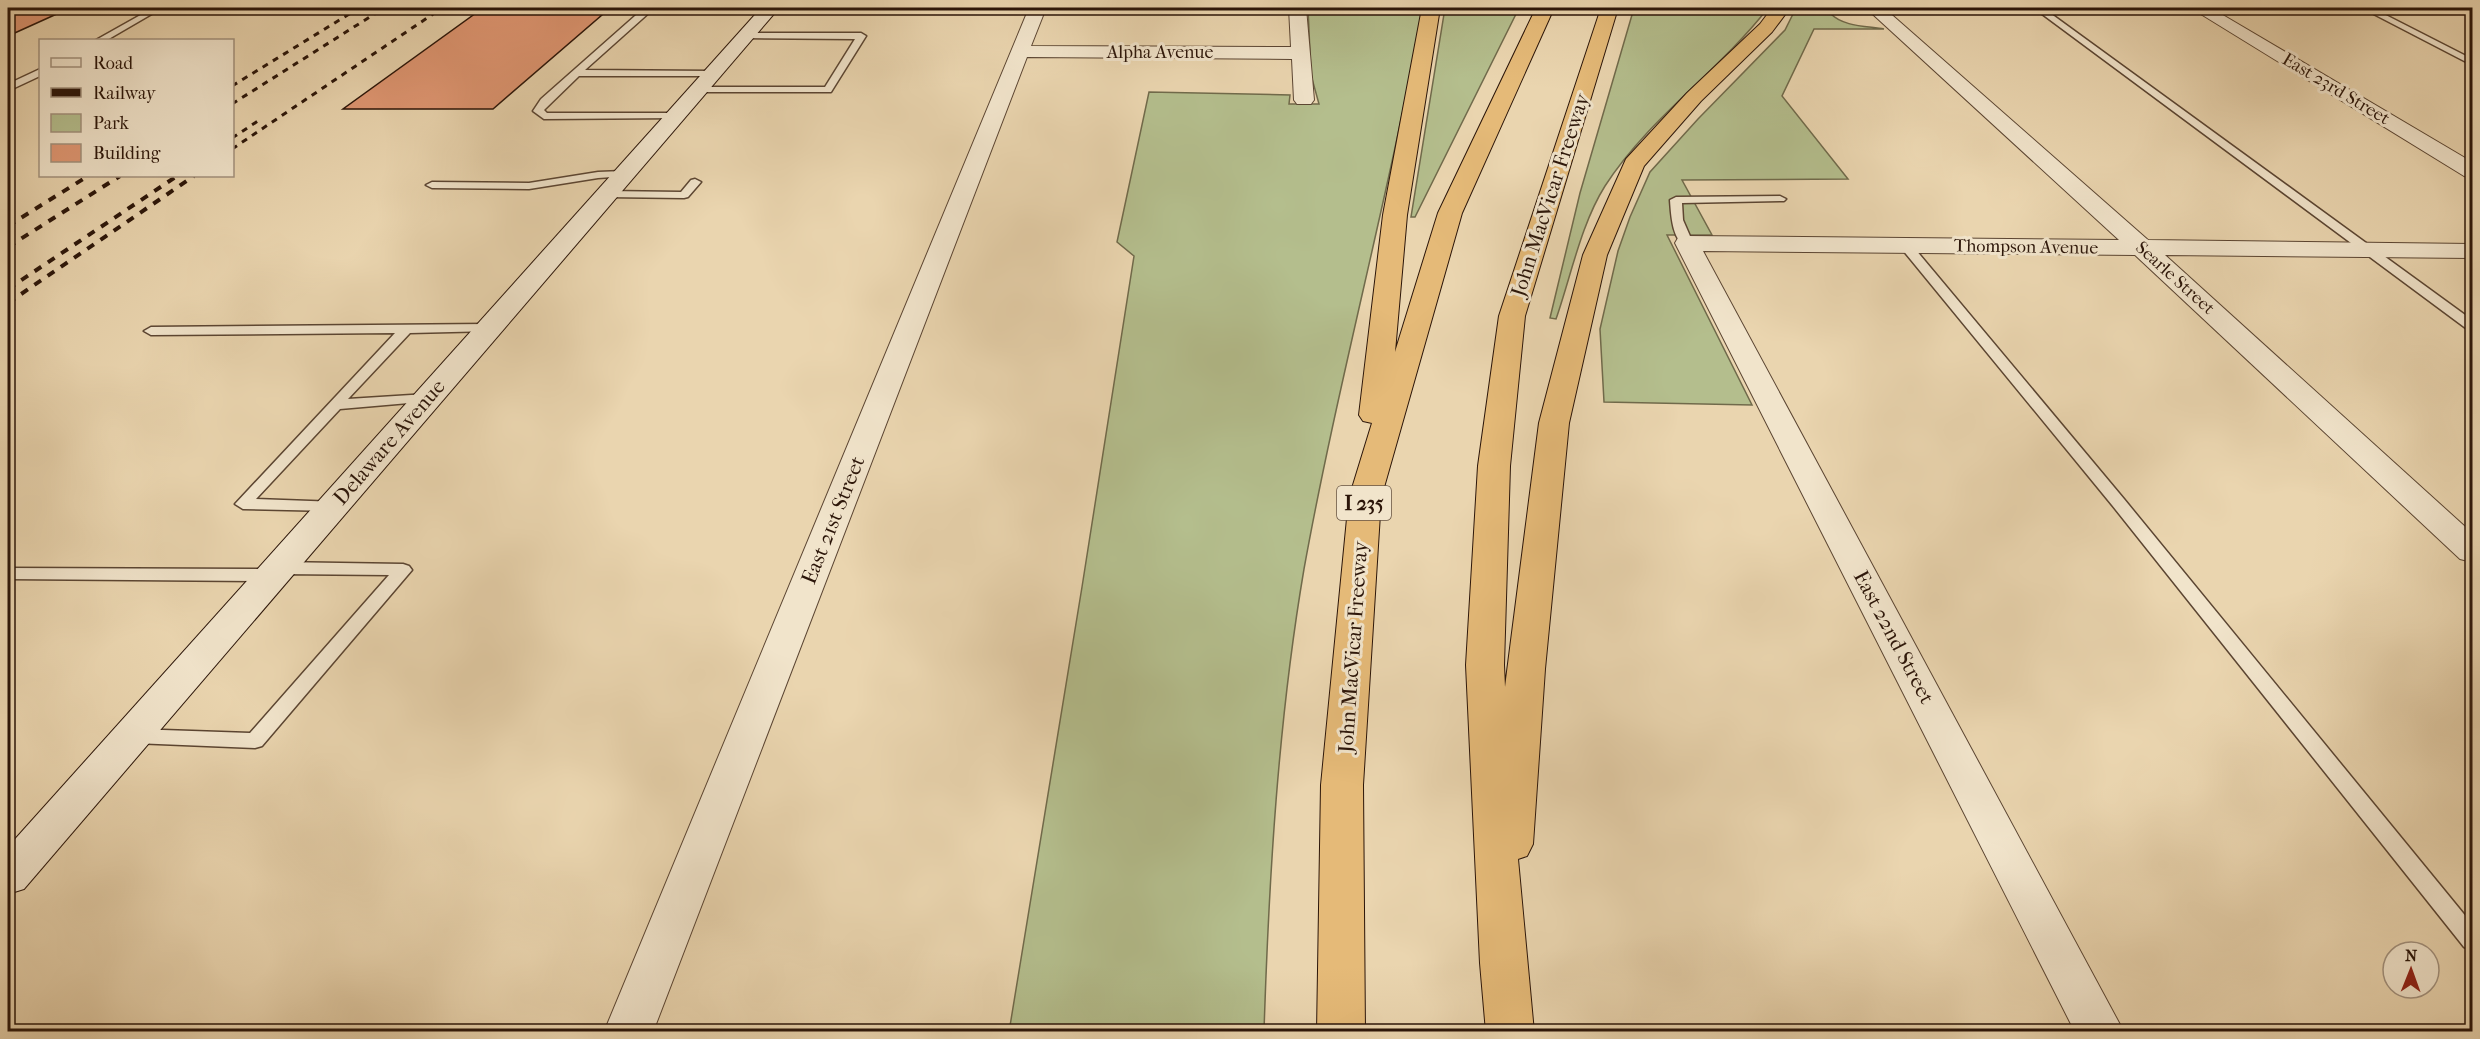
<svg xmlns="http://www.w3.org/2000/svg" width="2480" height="1039" viewBox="0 0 2480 1039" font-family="'IM FELL French Canon',serif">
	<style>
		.green { fill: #b4be8d; stroke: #706a4b; stroke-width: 1.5 }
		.building { fill: #e09773; stroke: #2b1509; stroke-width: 1.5 }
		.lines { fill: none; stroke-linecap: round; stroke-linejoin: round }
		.lane-casing { stroke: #5b4532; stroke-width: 3 }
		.street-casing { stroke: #5b4532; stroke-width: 2 }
		.secondary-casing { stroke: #2b1509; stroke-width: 2 }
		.highway-casing { stroke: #2b1509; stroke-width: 2 }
		.lane { fill: #f1e4cb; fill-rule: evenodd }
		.street { fill: #f1e4cb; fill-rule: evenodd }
		.secondary { fill: #f1e4cb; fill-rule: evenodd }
		.highway { fill: #e5ba78; fill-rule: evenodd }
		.rail-far1 { stroke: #2b1509; stroke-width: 3; stroke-dasharray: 6 6; stroke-linecap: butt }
		.rail { stroke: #2b1509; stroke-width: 4; stroke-dasharray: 8 8; stroke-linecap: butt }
		.labels { text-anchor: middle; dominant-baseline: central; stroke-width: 6; stroke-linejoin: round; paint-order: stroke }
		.far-street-label { font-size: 18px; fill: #2b1509; stroke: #f1e4cb }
		.shield { fill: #f1e4cb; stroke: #665343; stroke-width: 1.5 }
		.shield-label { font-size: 20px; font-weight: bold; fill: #2b1509 }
		.street-label { font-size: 21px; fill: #2b1509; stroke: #f1e4cb }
	</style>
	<rect width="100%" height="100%" fill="#ead5af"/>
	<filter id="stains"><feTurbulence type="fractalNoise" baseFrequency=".00333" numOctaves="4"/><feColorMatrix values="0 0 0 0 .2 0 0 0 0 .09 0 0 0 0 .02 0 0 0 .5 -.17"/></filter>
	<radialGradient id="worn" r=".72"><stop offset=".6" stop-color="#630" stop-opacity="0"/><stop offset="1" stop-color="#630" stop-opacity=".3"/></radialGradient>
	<path class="green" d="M1308,8H1423C1389,196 1338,381 1304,569C1278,722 1269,877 1264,1031L1009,1032L1082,587L1134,256L1117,242L1149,92L1290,95L1289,104H1319L1311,75Z
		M1445,8H1519L1415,217H1411Z
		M1634,8H1768C1719,71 1649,118 1605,186C1581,224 1571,276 1556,319L1550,318L1580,193Z
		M1796,8H1837L1830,13C1843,27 1867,26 1884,29H1814L1782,96L1848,179L1682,180L1712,235H1667L1752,405L1604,402L1600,329L1618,251L1630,217L1650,172L1698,119L1785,30Z"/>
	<path class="building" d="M8,8H70L8,36Z
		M483,8H629L609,9L493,109H343Z"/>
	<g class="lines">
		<g class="lane-casing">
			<path id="lane" d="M153,8H162L107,40H96Z
				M644,8L772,9L768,12L651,11L585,70L712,71L715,72V76H579L544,110L547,113H675L680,116L679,118L544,119L533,111L541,99Z
				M2034,8H2043L2472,320V330L2467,329Z
				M2362,8H2372L2472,59V65Z
				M745,33H861L866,36L831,92H695V88L698,87H825L855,39L742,38V34Z
				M40,69V76L8,91V84Z
				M623,171L629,174L627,176L598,178L529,189L432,188L426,185L432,182L529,183L598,172Z
				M695,179L701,182L688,197L684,198L606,197L600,194L606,191L681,192L691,180Z
				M1780,196L1786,199L1784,201L1682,203L1683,220L1693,243L1687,247C1672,241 1671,214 1670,200L1676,197Z
				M1906,242L1910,243L2124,499L2472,924V950L2464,947L2112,505L1902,249L1900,246Z
				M488,324L495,328L493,331L410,333L348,399L427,394L434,398L432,401L340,409L256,499L338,502L340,506L332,511L243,509L235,504L395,333L151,335L144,331L151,327Z
				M278,562L403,564L409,566L412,570L262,746L255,748L134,743L127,741L124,736L127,731L134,729L250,733L389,575L280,574L278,579L272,581L8,579V568L270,569L272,564Z"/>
		</g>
		<g class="street-casing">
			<path id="street" d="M1029,8H1046L1031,46L1291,47L1289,8H1306L1314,100L1311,104H1297L1294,100L1292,59L1027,57L653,1032H604Z
				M1866,8H1884L2148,240L2472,244V258L2165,255L2472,533V562L2460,559L2135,255L1703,251L2124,1032H2075L1675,243L1678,238L1687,236L2119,240Z
				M2191,8H2211L2472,162V178L2464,176Z"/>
		</g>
		<g class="secondary-casing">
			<path id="secondary" d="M761,8H779L24,889L8,894V847Z"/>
		</g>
		<g class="highway-casing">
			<path id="highway" d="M1422,8H1440L1407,215L1395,352L1438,213L1536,8H1554L1462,213L1381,498L1363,785L1365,1032H1317L1321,785L1349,498L1372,423L1363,421L1359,415L1383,215Z
				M1601,8H1618L1525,316L1510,466L1504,665L1505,687L1539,423L1583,255L1626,159L1687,93L1760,24L1772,8H1790L1772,32L1701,101L1644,166L1607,255L1569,423L1545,669L1533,844L1527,856L1518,859L1534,1032H1486L1480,963L1466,665L1478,466L1499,316Z"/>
		</g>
		<use href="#lane" class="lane"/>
		<use href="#street" class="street"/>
		<use href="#secondary" class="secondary"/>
		<use href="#highway" class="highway"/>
		<path class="rail-far1" d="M232,86L359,8
			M232,104L384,8
			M232,138L261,119
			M232,149L442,8"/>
		<path class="rail" d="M8,226L88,176
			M8,247L120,176
			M8,289L177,176
			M8,303L194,176"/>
	</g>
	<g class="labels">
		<g class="far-street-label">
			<text x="1160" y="52">Alpha Avenue</text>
			<text transform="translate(2336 89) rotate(31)">East 23rd Street</text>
			<text transform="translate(2026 247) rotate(1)">Thompson Avenue</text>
			<text transform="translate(2175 278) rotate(42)">Searle Street</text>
		</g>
		<rect class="shield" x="1337" y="486" width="54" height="34" rx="4.5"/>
		<g class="shield-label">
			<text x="1364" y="503">I 235</text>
		</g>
		<g class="street-label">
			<text transform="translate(1550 195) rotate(-72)">John MacVicar Freeway</text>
			<text transform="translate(389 442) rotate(-49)">Delaware Avenue</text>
			<text transform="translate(833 520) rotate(-68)">East 21st Street</text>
			<text transform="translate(1894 637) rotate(62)">East 22nd Street</text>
			<text transform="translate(1353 647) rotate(-86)">John MacVicar Freeway</text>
		</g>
	</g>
	<rect width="2480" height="1039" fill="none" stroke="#ead5af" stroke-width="30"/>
	<rect x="9" y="9" width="2462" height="1021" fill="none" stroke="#2b1509" stroke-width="3"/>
	<rect x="15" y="15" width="2450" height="1009" fill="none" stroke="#2b1509" stroke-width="1.5"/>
	<rect x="39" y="39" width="195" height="138" fill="#f1e4cb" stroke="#a2917d" stroke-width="1.5"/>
	<rect x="51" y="58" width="30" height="9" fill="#f1e4cb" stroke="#a2917d" stroke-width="1.5"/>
	<text x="93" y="69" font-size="18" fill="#2b1509">Road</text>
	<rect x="51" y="88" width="30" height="9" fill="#2b1509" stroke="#a2917d" stroke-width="1.5"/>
	<text x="93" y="99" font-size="18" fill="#2b1509">Railway</text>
	<rect x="51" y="114" width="30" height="18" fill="#b4be8d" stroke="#a2917d" stroke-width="1.5"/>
	<text x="93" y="129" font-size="18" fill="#2b1509">Park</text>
	<rect x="51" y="144" width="30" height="18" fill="#e09773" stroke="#a2917d" stroke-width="1.5"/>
	<text x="93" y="159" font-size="18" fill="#2b1509">Building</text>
	<g transform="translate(2411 970) rotate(1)"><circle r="28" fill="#f1e4cb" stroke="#a2917d" stroke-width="1.5"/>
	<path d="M0-4.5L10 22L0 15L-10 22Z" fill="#8f2418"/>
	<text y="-9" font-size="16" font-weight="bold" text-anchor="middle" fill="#2b1509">N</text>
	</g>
	<rect width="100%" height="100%" filter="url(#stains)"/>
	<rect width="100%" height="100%" fill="url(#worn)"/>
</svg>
